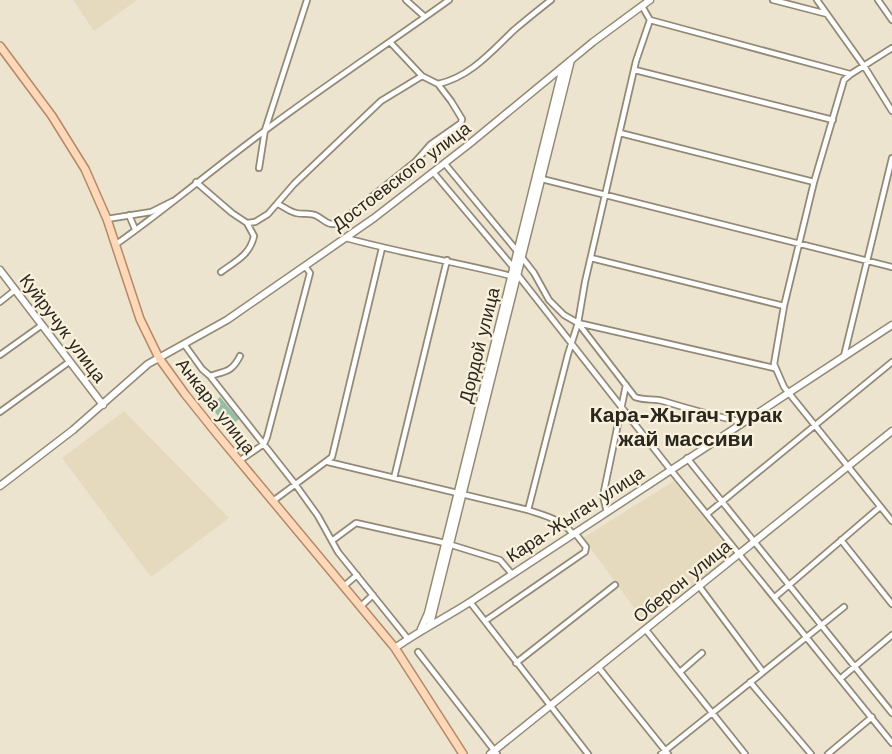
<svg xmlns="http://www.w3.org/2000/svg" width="892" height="754" viewBox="0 0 892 754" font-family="'Work Sans',sans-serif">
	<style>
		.built { fill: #e5dabe }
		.green { fill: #94bfa4 }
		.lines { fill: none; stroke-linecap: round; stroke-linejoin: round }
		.street-casing { stroke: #928a77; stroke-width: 8 }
		.secondary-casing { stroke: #928a77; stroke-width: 9 }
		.primary-casing { stroke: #b48965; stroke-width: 10 }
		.street { stroke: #fff; stroke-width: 4.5 }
		.secondary { stroke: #fff; stroke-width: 6 }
		.primary { stroke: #fed8b9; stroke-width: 7 }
		.labels { text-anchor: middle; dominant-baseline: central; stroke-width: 4.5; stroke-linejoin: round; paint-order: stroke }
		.street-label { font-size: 18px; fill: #2a271f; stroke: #faf1dd }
		.quarter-label { font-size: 21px; font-weight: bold; fill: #2a271f; stroke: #faf1dd }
	</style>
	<rect width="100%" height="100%" fill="#ede4d0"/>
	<path class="built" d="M73,0H137L94,31Z
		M124,411L229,518L151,577L62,458Z
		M674,481L732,553L645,623L583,538Z"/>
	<path class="green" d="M220,397L239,419L228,428L210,406Z"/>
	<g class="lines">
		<g class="street-casing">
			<path id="street" d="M406,0L425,17
				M773,0L827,14
				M817,0L864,66L892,111
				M878,0L892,20
				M650,20L850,74
				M892,48L851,74L844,80L814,182L784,306L774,364L784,387L892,521
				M635,70L833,120
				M438,84C470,77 491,52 514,30C526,20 538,10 551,0
				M620,133L814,182
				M445,164L517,251L534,273L549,300L564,315L578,323L635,397C645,401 654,398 663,401C689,409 715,416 742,422
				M259,168L265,130L307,0
				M433,172L513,267
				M538,178L892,267
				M196,182L232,213L247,223L255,222L268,214L294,184L381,101L422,76
				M278,204C284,207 290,212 296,213C303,215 310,212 317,216C326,221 327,226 339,223L416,161L431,144L461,123L462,119L451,101L438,84L422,76L390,42
				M129,215L135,229
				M107,219L151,212L173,201
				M346,238C400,253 456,262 511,276
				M115,245C166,209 213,169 263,132C324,86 388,44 449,0
				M591,258L784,306
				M221,272C236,261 250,255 254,236L247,223
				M517,274L670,469L892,743
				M0,302L15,290
				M578,323L774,368
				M184,344L202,369L210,376L295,484L318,516L338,552L408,639
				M0,355L42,325
				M844,356L892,158
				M210,376C226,371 232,372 240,356
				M0,412L69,362
				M687,458L892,713
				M239,461L264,444L267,437L310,273L305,266
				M328,462L528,510C546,516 561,519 573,534
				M394,478L447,260
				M273,501L332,457L382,248
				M528,510L568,354L578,323L585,282L636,61L650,20L642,6
				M607,512L603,496L626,385
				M707,514L892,362
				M333,540L356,523L445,543L500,560L512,574
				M841,540L892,604
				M344,586L357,575
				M699,586L763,672
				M775,597L880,507
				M470,602L588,754
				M361,606L373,595
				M485,621L585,552L586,547L575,533
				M646,630L745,754
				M418,652L497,754
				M516,663L615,585
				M599,668L668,754
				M680,672L702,653
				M840,679L892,635
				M750,682L811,754
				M661,754L844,607
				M828,754L872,717"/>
		</g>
		<g class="secondary-casing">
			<path id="secondary" d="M0,270L103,405
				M0,486L73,430L148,364L227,320L374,218L468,145L593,42L650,0
				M430,624L571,60
				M421,629L428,613L563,67
				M395,648C419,631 445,618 470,602L892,325
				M490,754L892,431"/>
		</g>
		<g class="primary-casing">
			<path id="primary" d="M0,46L52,116L85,169L107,219L140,319L159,358L185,394L217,434L395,648L463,754"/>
		</g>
		<use href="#street" class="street"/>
		<use href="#secondary" class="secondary"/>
		<use href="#primary" class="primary"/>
	</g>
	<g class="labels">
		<g class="street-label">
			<text transform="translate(401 176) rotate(-37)">Достоевского улица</text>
			<text transform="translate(63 328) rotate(53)">Куйручук улица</text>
			<text transform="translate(479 345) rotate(-76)">Дордой улица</text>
			<text transform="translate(216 406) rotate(52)">Анкара улица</text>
			<text transform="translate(575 514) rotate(-33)">Кара-Жыгач улица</text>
			<text transform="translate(682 581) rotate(-39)">Оберон улица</text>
		</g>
		<g class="quarter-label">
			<text x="686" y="414">Кара-Жыгач турак<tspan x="686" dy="24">жай массиви</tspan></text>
		</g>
	</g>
</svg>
